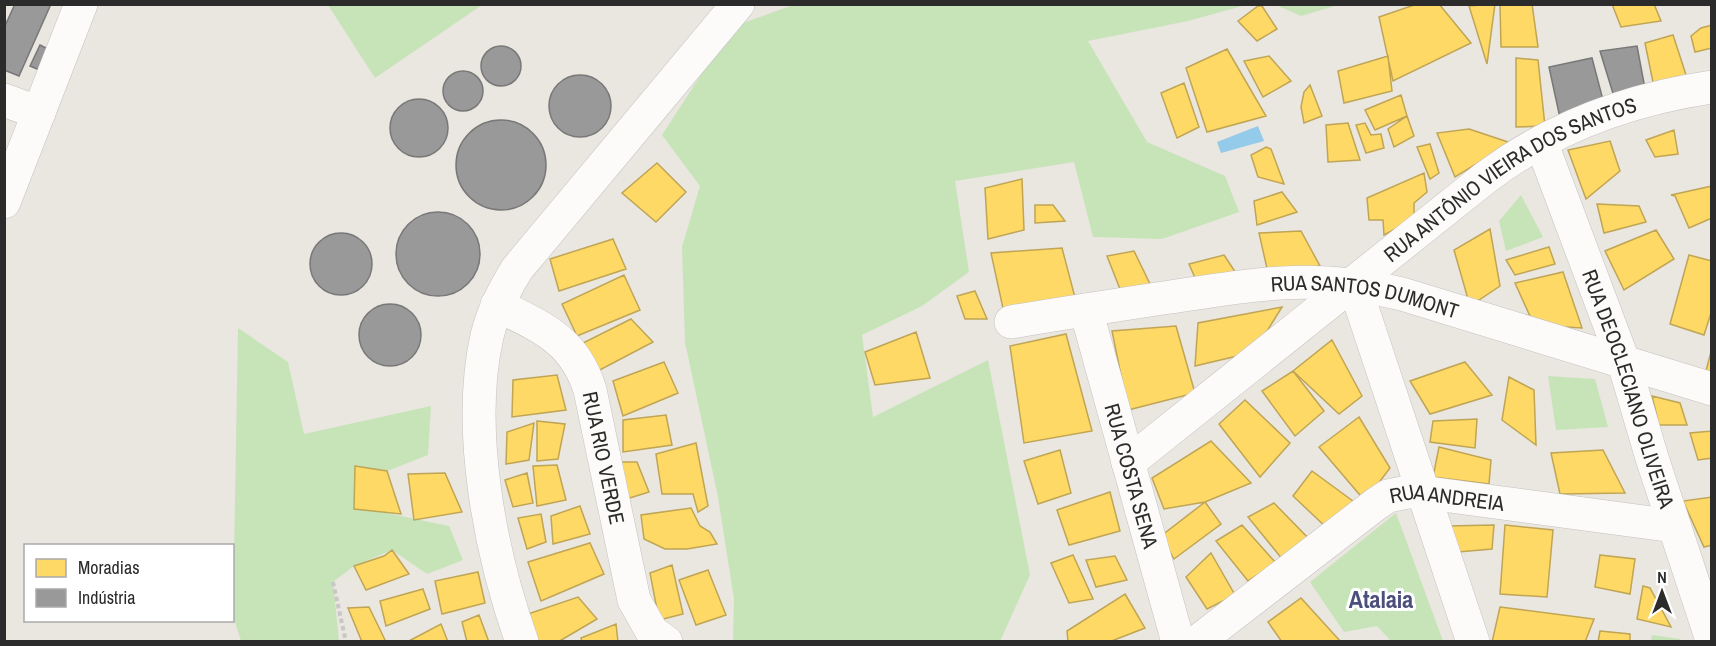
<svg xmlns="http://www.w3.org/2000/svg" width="1716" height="646" viewBox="0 0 1716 646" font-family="'Archivo Narrow',sans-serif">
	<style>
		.green { fill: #c7e4b9 }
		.water { fill: #95cbea }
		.homes { fill: #ffd966; stroke: #bfa554; stroke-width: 1.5 }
		.industry { fill: #999; stroke: #787878; stroke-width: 1.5 }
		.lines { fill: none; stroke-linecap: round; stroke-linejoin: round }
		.minor-casing { stroke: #c3c2c1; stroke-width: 34 }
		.path { stroke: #c8c8c7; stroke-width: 4; stroke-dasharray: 4.5 3; stroke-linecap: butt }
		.minor { stroke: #fcfbfa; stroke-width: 33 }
		.labels { text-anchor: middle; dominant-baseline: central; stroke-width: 6; stroke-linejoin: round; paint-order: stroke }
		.street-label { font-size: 21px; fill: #2b2b2b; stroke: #fff }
		.quarter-label { font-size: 24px; font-weight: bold; fill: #4b4f7b; stroke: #fff }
	</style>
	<rect width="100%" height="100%" fill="#eae6e0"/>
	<path class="green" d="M328,5H482L375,78Z
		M793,5H1246L1188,21L1088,41L1147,142L1225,176L1239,212L1162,239L1093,237L1074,162L955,181L969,272L922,306L862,335L873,417L988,360L1030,575L1000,641H733L734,599L718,497L685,342L682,247L700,186L662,135L732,27Z
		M1276,5V4L1338,5L1301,16Z
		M1521,195L1543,237L1506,251L1499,221Z
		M238,328L288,362L304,434L431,406L428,455L387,471L359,467L355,507C387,512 417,520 449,526L463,560L427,574L392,550L354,566L333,582L339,641H241L233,615Z
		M1548,376L1595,379L1608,427L1556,430Z
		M1396,513L1443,641H1391L1377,626L1344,632L1310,582Z
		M1652,635L1680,639L1681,641H1651Z"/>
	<path class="water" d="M1258,126L1264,141L1221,153L1217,142Z"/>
	<path class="homes" d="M1417,4H1439L1471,43L1393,81L1379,17Z
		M1495,4L1487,64L1469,6Z
		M1500,4H1532L1538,47H1501Z
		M1612,4H1654L1661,21L1621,27Z
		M1258,6H1262L1277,29L1257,41L1238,21Z
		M1712,25V48L1695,52L1691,36L1701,28Z
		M1673,35L1689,84L1655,92L1645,43Z
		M1227,49L1266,116L1207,132L1186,68Z
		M1269,56L1291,81L1263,97L1244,61Z
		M1388,56L1392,91L1344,103L1338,71Z
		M1516,58L1538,60L1545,126L1516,127Z
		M1184,83L1199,127L1177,138L1161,93Z
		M1310,85L1322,116L1304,123L1301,107L1304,92Z
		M1401,95L1407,116L1375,130L1365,110Z
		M1407,116L1414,136L1394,147L1388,129Z
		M1348,123L1360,160L1328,162L1326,125Z
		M1365,123L1371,135L1381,134L1384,148L1366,153L1356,125Z
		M1469,129L1511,143L1455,177L1437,133Z
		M1674,130L1678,154L1655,157L1646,140Z
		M1610,141L1620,171L1586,199L1568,150Z
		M1430,144L1439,173L1430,179L1417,147Z
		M1266,147L1271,149L1284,184L1258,177L1251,155Z
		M657,163L686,192L656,222L622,193Z
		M1424,173L1427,192L1414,203V219L1384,235L1383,220H1369L1367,198Z
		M1022,179L1024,230L988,239L985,188Z
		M1712,186V218L1689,228L1675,196L1671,195Z
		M1282,192L1297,212L1257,225L1254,201Z
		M1597,204L1639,206L1646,222L1604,233Z
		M1035,205H1053L1065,221L1035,223Z
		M1490,229L1500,286L1470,306L1454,250Z
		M1656,230L1674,259L1624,290L1605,251Z
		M1301,231L1320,266L1268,273L1259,233Z
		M613,239L626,269L559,291L550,259Z
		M1549,247L1555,264L1515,275L1506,260Z
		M1062,248L1077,305L1004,313L991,253Z
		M1134,251L1152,288L1120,289L1107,256Z
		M1224,255L1238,276L1196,280L1189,264Z
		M1689,255L1712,261V310L1704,335L1670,324Z
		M1563,272L1582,328L1534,325L1515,283Z
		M624,275L640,310L577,336L562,304Z
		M975,291L987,319H965L957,296Z
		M1282,307L1254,352L1195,366L1198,323Z
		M631,319L653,342L594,373L579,345Z
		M1176,326L1195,393L1128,410L1112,331Z
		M916,332L930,378L875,385L865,352Z
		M1066,334L1092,431L1024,443L1010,346Z
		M1332,340L1362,396L1339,414L1293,371Z
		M1712,348V372L1706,371Z
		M664,362L678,393L623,416L613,381Z
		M1465,362L1492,395L1430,414L1410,381Z
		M1293,371L1324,411L1295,436L1262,391Z
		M557,375L566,410L512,417L513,380Z
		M1509,377L1534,390L1536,445L1502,420Z
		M1652,396L1680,403L1687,425H1659Z
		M1245,400L1290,443L1260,477L1219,424Z
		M666,415L672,445L623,452V420Z
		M1359,417L1390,468L1365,501L1319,447Z
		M1477,419L1475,448L1430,442L1433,421Z
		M537,421L565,424L558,459L537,461Z
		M534,423L529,460L506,464L507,432Z
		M1712,431V458L1698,460L1690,433Z
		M1211,441L1251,483L1205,502L1164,509L1152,478Z
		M696,443L708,506L698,512L693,494H662L656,454Z
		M1439,447L1491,460L1489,484L1433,477Z
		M1060,450L1071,493L1038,504L1024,461Z
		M1603,450L1625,493L1560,494L1551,453Z
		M616,462H637L649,492L620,501Z
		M557,465L566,500L537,506L533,466Z
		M355,466L387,471L401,514L354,509Z
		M1312,471L1357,504L1328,529L1293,496Z
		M445,473L462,512L414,520L408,474Z
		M527,473L533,503L513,507L505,480Z
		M1110,492L1120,531L1069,545L1057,510Z
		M1712,497V545L1704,547L1683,501Z
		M1205,502L1221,524L1174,559L1161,536Z
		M1274,503L1311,541L1283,560L1248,517Z
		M580,506L590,534L553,544L551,516Z
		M691,508L700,526L710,532L717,544L687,549H665L644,539L641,515Z
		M541,514L546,542L527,549L518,518Z
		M1242,525L1276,563L1248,581L1216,541Z
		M1494,525L1492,549L1458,552L1448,526Z
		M1505,525L1553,530L1547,597L1500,594Z
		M590,543L604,574L541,601L528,562Z
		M392,550L409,574L366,590L354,566L384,556Z
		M1211,553L1235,595L1207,609L1186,577Z
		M1073,555L1093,599L1069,603L1051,563Z
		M1600,555L1635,559L1630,594L1595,587Z
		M1115,556L1127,580L1096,587L1086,560Z
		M672,565L683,614L659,620L650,573Z
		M708,570L726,615L696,625L679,580Z
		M478,572L485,603L442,614L435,581Z
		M1643,586L1650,588L1671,627L1637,619Z
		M423,589L430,609L386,626L380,601Z
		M1125,594L1145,628L1109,642H1068L1067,631Z
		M578,597L597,619L558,642H537L528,614Z
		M1301,598L1341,642H1282L1268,622Z
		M369,607L386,642H362L348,608Z
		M1500,607L1594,619L1585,642H1492Z
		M479,615L489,642H467L462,622Z
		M441,624L448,642H407Z
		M616,624L618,642H582L581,638Z
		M1600,631L1630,634V642H1598Z"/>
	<path class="industry" d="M15,4H51L19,76L4,70V28Z
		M40,45L56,53L47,73L30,66Z
		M481 66a20 20 0 1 1 40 0a20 20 0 1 1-40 0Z
		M1637,46L1646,94L1616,103L1600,51Z
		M1592,58L1603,100L1560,118L1549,67Z
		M443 91a20 20 0 1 1 40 0a20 20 0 1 1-40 0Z
		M549 106a31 31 0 1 1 62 0a31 31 0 1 1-62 0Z
		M390 128a29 29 0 1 1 58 0a29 29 0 1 1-58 0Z
		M456 165a45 45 0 1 1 90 0a45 45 0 1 1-90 0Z
		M396 254a42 42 0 1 1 84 0a42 42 0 1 1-84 0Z
		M310 264a31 31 0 1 1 62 0a31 31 0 1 1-62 0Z
		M359 335a31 31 0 1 1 62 0a31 31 0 1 1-62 0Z"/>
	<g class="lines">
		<g class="minor-casing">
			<g id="minor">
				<path d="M4,100L39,113"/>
				<path id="s1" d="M1541,142L1624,363L1652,458L1712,640"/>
				<path d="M4,202L81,4"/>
				<path d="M1354,284L1473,642"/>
				<path id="s2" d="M497,305C541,327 574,339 590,390L634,600L652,632L666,642"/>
				<path id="s3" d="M1086,310L1178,642"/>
				<path id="s4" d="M1011,322C1064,313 1117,305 1170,297C1257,284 1315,273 1402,294L1712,389"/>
				<path id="s5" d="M1128,463L1485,178C1551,128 1630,99 1712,87"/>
				<path d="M522,642C490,552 466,429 487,336C493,311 504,290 517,269L738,4"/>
				<path id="s6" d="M1197,642L1376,504L1388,496L1413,491L1674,526"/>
			</g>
		</g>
		<path class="path" d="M333,582L346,642"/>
		<use href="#minor" class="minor"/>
	</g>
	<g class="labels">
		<g class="street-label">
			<text stroke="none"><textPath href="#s5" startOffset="478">RUA ANTÔNIO VIEIRA DOS SANTOS</textPath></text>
			<text stroke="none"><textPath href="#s4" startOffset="358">RUA SANTOS DUMONT</textPath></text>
			<text stroke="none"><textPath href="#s1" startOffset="262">RUA DEOCLECIANO OLIVEIRA</textPath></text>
			<text stroke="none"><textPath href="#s2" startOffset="200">RUA RIO VERDE</textPath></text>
			<text stroke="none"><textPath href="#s3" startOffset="172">RUA COSTA SENA</textPath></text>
			<text stroke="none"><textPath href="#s6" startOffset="300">RUA ANDREIA</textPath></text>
		</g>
		<g class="quarter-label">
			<text x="1381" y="599">Atalaia</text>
		</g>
	</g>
	<rect width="1716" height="646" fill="none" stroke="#2b2b2b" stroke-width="12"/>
	<rect x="24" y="544" width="210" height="78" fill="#ffffff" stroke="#aaaaaa" stroke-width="1.5"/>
	<rect x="36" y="559" width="30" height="18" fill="#ffd966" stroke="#aaaaaa" stroke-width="1.5"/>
	<text x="78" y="574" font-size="18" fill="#2b2b2b">Moradias</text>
	<rect x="36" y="589" width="30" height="18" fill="#999999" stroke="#aaaaaa" stroke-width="1.5"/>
	<text x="78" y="604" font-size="18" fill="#2b2b2b">Indústria</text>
	<g transform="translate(1662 592)" stroke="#ffffff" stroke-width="4.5" paint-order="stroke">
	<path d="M0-4.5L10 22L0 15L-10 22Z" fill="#2b2b2b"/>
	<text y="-9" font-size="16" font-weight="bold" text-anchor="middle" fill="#2b2b2b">N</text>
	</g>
</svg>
